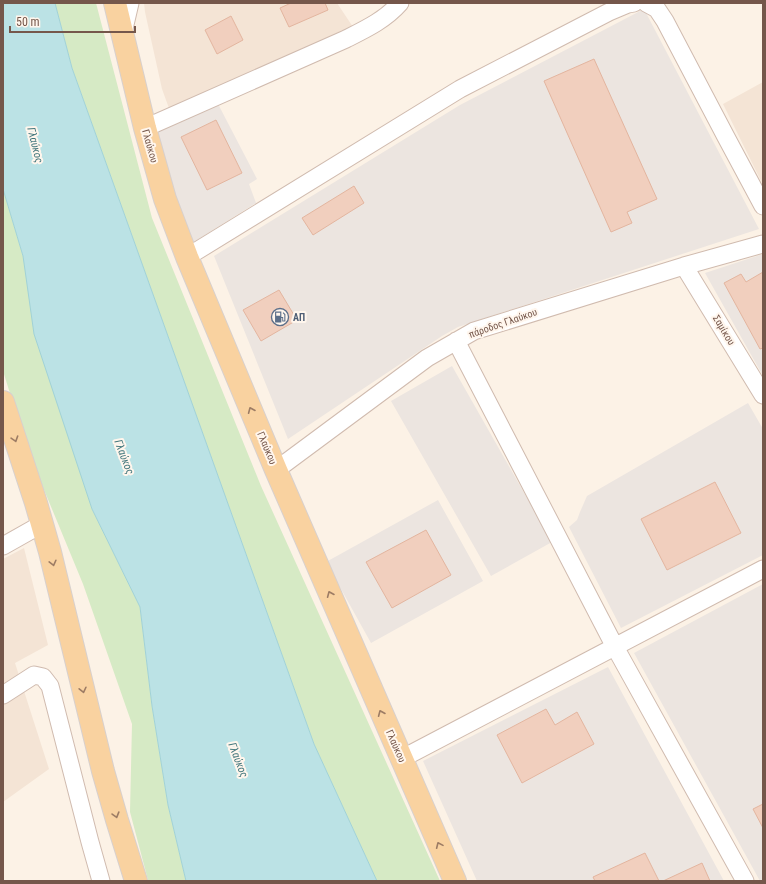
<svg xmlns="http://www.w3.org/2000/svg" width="766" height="884" viewBox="0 0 766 884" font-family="'Roboto Condensed',sans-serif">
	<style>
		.residential { fill: #f4e4d5 }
		.industrial { fill: #ece5e0 }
		.green { fill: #d6eac5 }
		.water { fill: #bbe2e5; stroke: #a1d2d7 }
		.building { fill: #f1cfbe; stroke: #e3b59f }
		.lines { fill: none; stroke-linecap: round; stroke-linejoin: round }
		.street-casing { stroke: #d0bbaf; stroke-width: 19 }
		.primary-casing { stroke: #d8d0cd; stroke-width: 24 }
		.street { stroke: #fff; stroke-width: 17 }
		.primary { stroke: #f9d2a0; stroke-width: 22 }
		.oneway { stroke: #9d7c64 }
		.labels { text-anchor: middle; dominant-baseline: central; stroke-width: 4; stroke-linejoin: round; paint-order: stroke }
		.street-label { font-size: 10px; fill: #75574b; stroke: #fff6ed }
		.service-label { font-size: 10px; font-weight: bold; fill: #4e5e75; stroke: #fff6ed; text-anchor: start }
		.water-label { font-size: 11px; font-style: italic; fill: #3f747a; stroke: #fff6ed }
	</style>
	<rect width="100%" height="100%" fill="#fcf2e6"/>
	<path class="residential" d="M144,3H337L355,30L170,111L162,89L145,12Z
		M763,82V185L723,104Z
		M24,548L48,645L15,663L49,769L3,802V559Z"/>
	<path class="industrial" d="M644,9L759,229L458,327L442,336L288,439L214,256L460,105Z
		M217,102L257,179L249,184L256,203L186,247L148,135Z
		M763,254V376L705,273Z
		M452,366L552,542L491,576L391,401Z
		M748,403L763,429V555L621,628L569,527L577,520L580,512L587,496Z
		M438,500L483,581L371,643L326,562Z
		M763,584V881H760L634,653Z
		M608,667L724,881H477L423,761Z"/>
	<path class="green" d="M55,3H96L152,218L261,486L440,881H377L314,744L72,68Z
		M3,189L23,256L92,509L140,607L152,706L168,805L186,881H148V880L130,812L132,724L83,584L28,451L3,371Z"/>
	<path class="water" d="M3,3H55L72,68L314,744L377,881H186L168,805L152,706L140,607L92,509L34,334L23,256L3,189Z"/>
	<path class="building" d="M291,3H325L328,10L289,27L280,8Z
		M231,16L243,40L217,54L205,30Z
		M594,59L657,199L627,212L632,223L611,232L544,81Z
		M216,120L242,173L207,190L181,137Z
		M354,186L364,203L313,235L302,218Z
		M763,272V348L760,349L724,283L741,274L746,282Z
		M279,290L297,320L261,341L243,310Z
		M715,482L741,533L667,570L641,519Z
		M426,530L451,575L392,608L366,562Z
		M546,709L555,725L577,712L594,744L522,783L497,735Z
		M763,804V828L753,809Z
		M645,853L659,881H595L593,877Z
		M702,863L710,881H663Z"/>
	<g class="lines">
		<g class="street-casing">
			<path id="street" d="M646,3L657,9L665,21L726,137L763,206
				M123,33L130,3
				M145,128L346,39C366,29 385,20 400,3
				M187,257L460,89L609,12L628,4L634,3
				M684,266L763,395
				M456,341L615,647L745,881
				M276,470L427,358L474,331L684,266L763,244
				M3,546L42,524
				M3,695L34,675L43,677L50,686L90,842L101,881
				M401,759L763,569"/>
		</g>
		<g class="primary-casing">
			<path id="primary" d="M115,3L145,128L165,199L187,257L276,470L455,881
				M3,402L36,503L50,552L103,771L117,820L136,881"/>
		</g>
		<use href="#street" class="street"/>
		<use href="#primary" class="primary"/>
	</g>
	<defs><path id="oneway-chevron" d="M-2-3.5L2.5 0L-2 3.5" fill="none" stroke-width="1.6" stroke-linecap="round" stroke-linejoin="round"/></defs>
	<g class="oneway">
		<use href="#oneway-chevron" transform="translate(251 410) rotate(-113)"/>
		<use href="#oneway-chevron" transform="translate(15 439) rotate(72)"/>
		<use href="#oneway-chevron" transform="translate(53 563) rotate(76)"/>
		<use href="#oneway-chevron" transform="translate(330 594) rotate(-113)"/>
		<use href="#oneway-chevron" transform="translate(83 690) rotate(77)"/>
		<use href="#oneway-chevron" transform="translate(381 713) rotate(-113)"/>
		<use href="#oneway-chevron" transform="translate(116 815) rotate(74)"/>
		<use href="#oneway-chevron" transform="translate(439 845) rotate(-114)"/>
	</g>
	<defs>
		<g id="fuel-ring" transform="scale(0.9)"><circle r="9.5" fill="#fff6ed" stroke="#5c6f8a" stroke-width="1.5"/><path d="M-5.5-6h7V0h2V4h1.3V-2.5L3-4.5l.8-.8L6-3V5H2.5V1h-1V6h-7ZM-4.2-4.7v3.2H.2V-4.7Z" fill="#5c6f8a"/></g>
	</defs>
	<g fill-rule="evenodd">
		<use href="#fuel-ring" x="280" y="317"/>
	</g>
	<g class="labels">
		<g class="street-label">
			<text transform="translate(150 146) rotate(74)">Γλαύκου</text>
			<text transform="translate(503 323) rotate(-19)">πάροδος Γλαύκου</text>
			<text transform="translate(724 330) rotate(59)">Σαμίκου</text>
			<text transform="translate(267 448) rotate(67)">Γλαύκου</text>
			<text transform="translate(396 746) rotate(66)">Γλαύκου</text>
		</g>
		<g class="service-label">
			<text x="293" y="317">ΑΠ</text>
		</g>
		<g class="water-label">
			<text transform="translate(35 145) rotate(76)">Γλαύκος</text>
			<text transform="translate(124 457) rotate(69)">Γλαύκος</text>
			<text transform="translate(238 760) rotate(69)">Γλαύκος</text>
		</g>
	</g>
	<rect width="766" height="884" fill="none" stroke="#75574b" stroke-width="8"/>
	<path d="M10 26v6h125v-6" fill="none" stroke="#75574b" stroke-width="2"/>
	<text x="16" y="26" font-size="12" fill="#75574b" stroke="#fff6ed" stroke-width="3" paint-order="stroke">50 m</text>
</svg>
